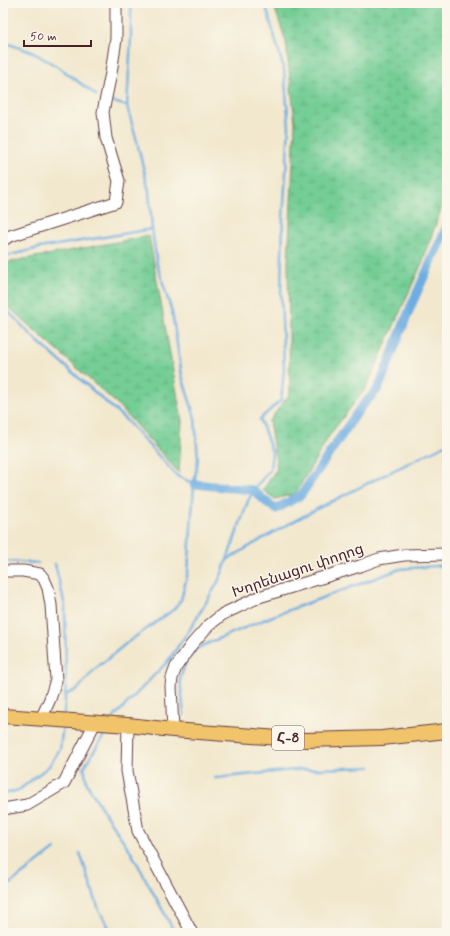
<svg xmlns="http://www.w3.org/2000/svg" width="450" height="936" viewBox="0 0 450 936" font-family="Mynerve,'Noto Sans Armenian',sans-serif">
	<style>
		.wetland { fill: url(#wetland-marsh); stroke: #607660 }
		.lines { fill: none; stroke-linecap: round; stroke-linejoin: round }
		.stream { stroke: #6eade1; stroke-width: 2.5 }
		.canal { stroke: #6eade1; stroke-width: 9 }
		.minor-casing { stroke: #633d43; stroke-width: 13 }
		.major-casing { stroke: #633d43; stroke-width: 16 }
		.minor { stroke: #fff; stroke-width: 11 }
		.major { stroke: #f1c36a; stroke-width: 14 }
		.labels { text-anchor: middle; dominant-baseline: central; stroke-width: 3; stroke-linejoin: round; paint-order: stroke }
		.shield { fill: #fbf7ec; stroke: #7f6065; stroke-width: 1 }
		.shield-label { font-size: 14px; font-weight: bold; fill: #4a1f2b }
		.street-label { font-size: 15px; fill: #4a1f2b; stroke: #fbf7ec }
	</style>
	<defs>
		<pattern id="wetland-marsh" width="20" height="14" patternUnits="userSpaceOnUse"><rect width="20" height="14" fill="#75ce95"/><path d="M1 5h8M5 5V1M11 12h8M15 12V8" fill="none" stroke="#67b081"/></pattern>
	</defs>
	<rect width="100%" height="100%" fill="#fbf7ec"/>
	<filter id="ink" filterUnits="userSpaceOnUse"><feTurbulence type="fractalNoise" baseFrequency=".025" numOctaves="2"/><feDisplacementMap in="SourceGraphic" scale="8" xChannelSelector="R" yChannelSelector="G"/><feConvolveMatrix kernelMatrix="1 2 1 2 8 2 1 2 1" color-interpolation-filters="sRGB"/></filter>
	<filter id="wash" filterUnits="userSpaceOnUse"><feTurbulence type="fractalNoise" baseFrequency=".012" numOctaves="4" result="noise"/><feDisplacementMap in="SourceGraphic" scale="16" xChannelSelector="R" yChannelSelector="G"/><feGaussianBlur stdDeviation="0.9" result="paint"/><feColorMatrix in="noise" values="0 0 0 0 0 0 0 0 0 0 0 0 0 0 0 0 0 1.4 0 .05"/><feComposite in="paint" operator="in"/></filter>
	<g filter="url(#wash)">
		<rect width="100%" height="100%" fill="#f2e8ce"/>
		<path class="wetland" d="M273,3H447V192L422,263L366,388L331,433L295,494L275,499L263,490L277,468L269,421L290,394L288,263L295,123L286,42Z
			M149,236L182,421L179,473L116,403L3,302V263Z"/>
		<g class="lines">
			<path class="stream" d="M3,42L32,52L60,68L96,95
				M110,101L127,106
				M3,257L39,248L152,229
				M3,306L34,338L126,420L177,476L194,484
				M227,560C297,516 373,481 447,444
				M3,561L38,563
				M55,564L65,606L66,682L64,716
				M189,658L196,649L213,641L273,616L400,569L447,565
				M65,695L78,689L94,670L128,642L173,610L181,600L188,572L194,484L198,459L195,418L182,376L172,312L157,264L152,229L149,191L137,142L127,106L131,38V3
				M184,715L180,679L186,662
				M113,720L116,715L168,661L190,629L217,584L223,571L248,501L253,490L270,470L272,452L260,419L281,400L284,370L281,293L283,217L289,127L284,70L265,3
				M109,728L84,767L87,784L107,817L131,852L175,933
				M215,778L294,770L370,767
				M3,793L4,794L19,790L49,766L60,749L63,725
				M80,853L99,910L112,933
				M3,889L55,849"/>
			<path class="canal" d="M194,484L253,490L265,501L276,509L301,495L361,407L378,389L411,306L447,226"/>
		</g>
	</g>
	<g filter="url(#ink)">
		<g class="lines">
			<g class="minor-casing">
				<path id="minor" d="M3,240L10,236L116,202L119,181L106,138L103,112L111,73L116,39V3
					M3,571H23L40,574L44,579L48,588L51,605L56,680L50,699L41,719
					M128,725L127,771L138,831L192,933
					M173,730L171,686L172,678L176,667L192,644L208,626L223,614L259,597L360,566L379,559L404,555L447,554
					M3,809L27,805L64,783L95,723"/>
			</g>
			<g class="major-casing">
				<path id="major" d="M3,716L128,725L173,730L306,740L382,738L447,731"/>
			</g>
			<use href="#minor" class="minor"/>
			<use href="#major" class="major"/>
		</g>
	</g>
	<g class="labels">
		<rect class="shield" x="272" y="726" width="32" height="24" rx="3"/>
		<g class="shield-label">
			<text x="288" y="738">Հ-8</text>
		</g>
		<g class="street-label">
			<text transform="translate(298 571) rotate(-19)">Խորենացու փողոց</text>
		</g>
	</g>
	<rect width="450" height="936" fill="none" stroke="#fbf7ec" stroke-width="16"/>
	<path d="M24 40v6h67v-6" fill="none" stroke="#4a1f2b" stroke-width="2"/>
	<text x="30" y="40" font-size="12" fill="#4a1f2b" stroke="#fbf7ec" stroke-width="3" paint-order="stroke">50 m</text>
</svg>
